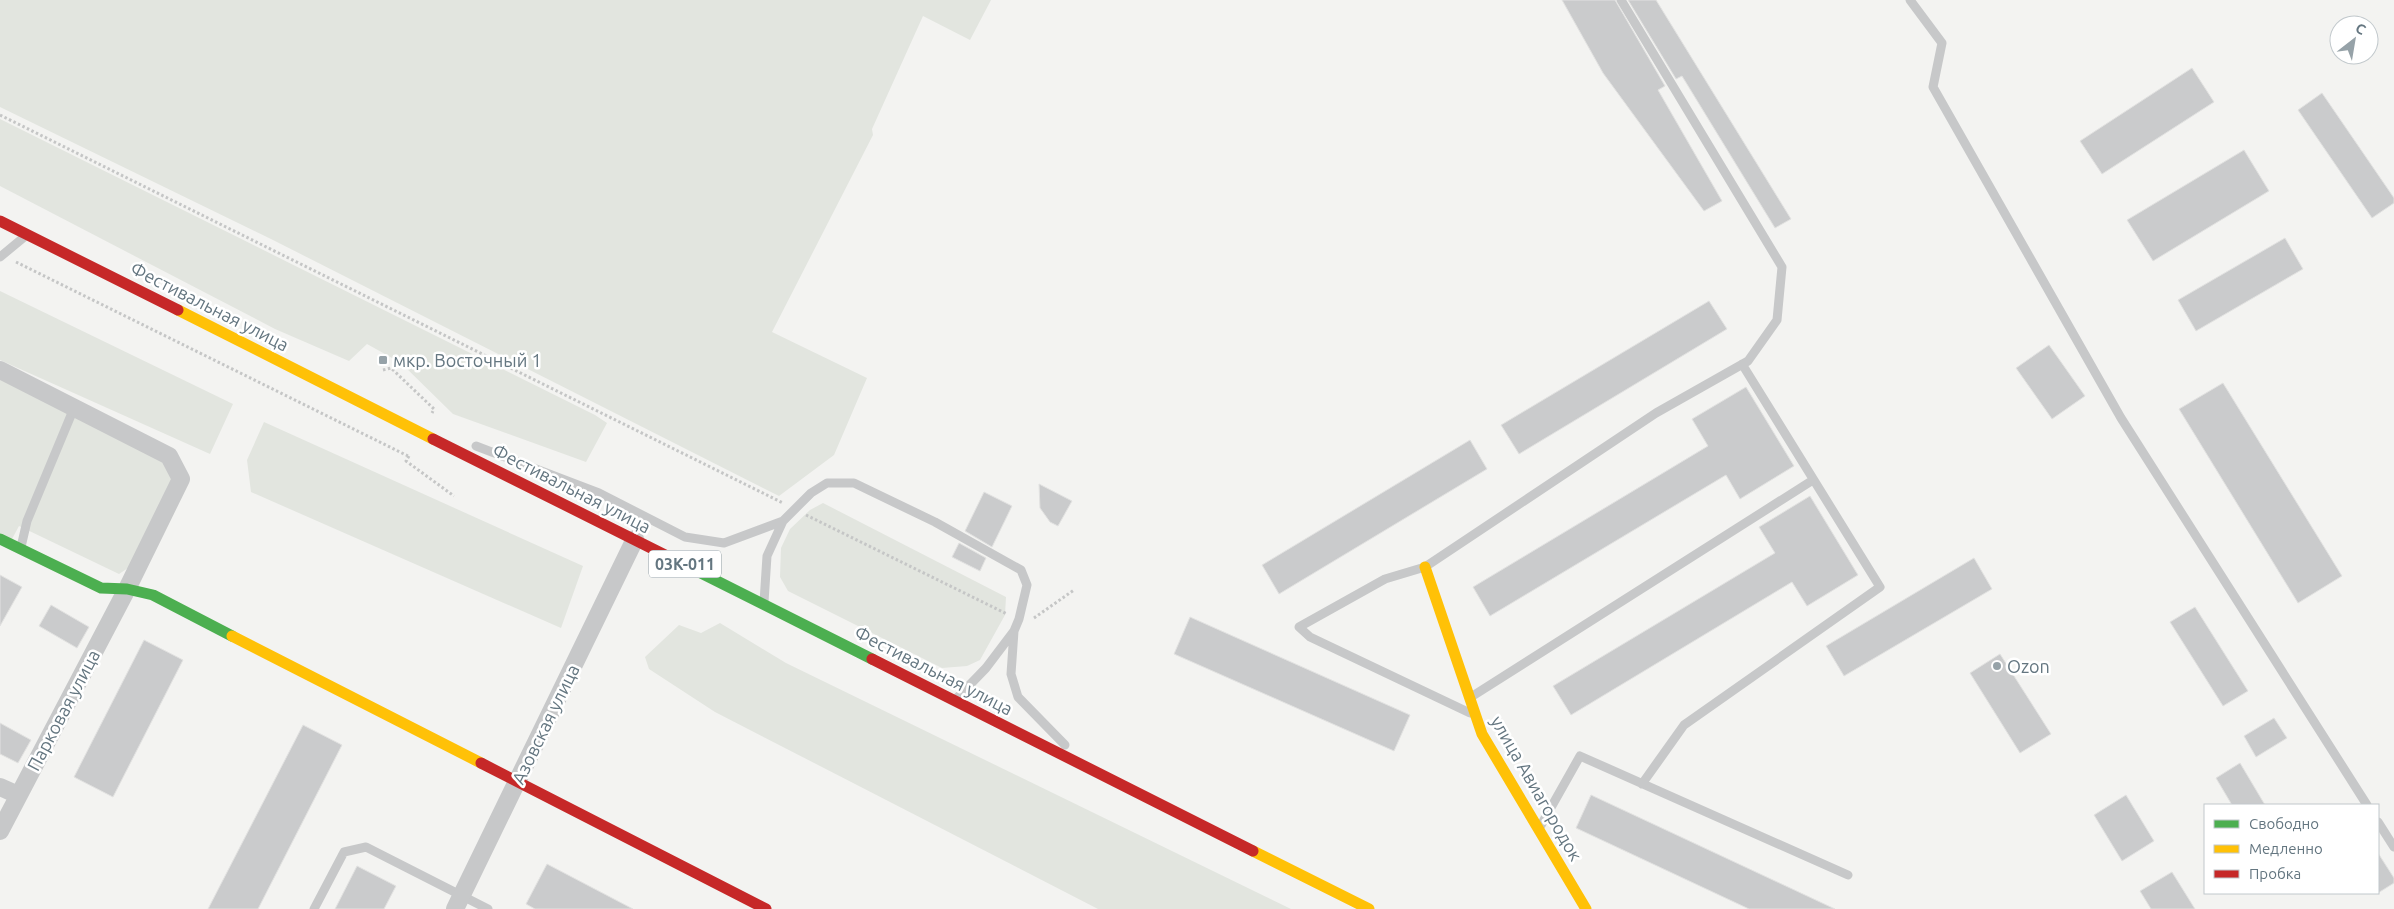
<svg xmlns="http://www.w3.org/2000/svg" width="2394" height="909" viewBox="0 0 2394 909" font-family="Ubuntu,sans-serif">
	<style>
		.green { fill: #e2e5df }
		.building { fill: #cacbcc; stroke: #e2e2e1 }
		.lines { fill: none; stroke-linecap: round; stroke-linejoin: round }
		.path { stroke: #c5c6c6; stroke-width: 3; stroke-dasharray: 2.5 2.5; stroke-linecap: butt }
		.lane { stroke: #c7c8c9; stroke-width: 9 }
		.street { stroke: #c7c8c9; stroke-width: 18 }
		.fast { stroke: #4caf50; stroke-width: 11 }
		.slow { stroke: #ffc107; stroke-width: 11 }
		.jam { stroke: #c62828; stroke-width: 11 }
		.poi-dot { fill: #96a2a8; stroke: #fff; stroke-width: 2 }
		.labels { text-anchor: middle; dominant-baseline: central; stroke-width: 5; stroke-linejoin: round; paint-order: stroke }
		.shield { fill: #fff; stroke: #929fa6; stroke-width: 1 }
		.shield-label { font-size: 16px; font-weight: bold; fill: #647680 }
		.street-label { font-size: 18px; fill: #647680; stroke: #fff }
		.poi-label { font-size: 18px; fill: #647680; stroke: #fff; text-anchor: start }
	</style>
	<rect width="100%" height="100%" fill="#f3f3f1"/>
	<path class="green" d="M0,0H991L970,40L923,16L872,129L873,135L772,332L867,378L834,455L779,496L271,239L0,107Z
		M0,119L595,415L607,423L586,462L453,414L401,363L367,344L349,361L275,329L0,186Z
		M0,291L233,404L210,454L0,360Z
		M0,376L167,462L174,481L131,566L119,574L19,526L12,539L0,534Z
		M264,422L583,566L561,628L251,492L247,460Z
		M823,503L1006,597L1005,615L980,660L967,666L942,668L788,591L780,577L781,548L790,529L810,510Z
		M720,623L786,663L1291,909H1098L715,712L649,669L645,657L679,625L701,633Z"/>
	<path class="building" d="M1562,0H1615L1665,86L1658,90L1722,201L1704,211L1603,73Z
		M1628,0H1656L1791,219L1775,228L1682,76L1676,79Z
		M2192,68L2214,102L2102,174L2080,141Z
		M2322,93L2394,198V203L2372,218L2298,110Z
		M2244,150L2269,191L2153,261L2127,220Z
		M2285,238L2303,269L2196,331L2178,300Z
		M1709,301L1727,329L1519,454L1501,425Z
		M2049,345L2085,396L2052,419L2016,368Z
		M2223,383L2342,576L2298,603L2179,409Z
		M1746,387L1794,466L1740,499L1726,475L1490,616L1473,587L1708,446L1692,419Z
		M1470,440L1487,469L1279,594L1262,565Z
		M1039,484L1072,501L1058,526L1050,522L1040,508Z
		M984,492L1012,506L992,547L965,531Z
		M1810,496L1858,575L1807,606L1792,582L1571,715L1553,686L1775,553L1759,527Z
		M959,543L986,558L980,571L952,557Z
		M1974,558L1992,589L1844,676L1826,646Z
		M0,575L22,587L0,626Z
		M51,605L89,627L77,648L39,626Z
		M2195,607L2248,691L2223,706L2170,622Z
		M1190,617L1410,715L1394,751L1174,654Z
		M144,640L183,660L113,797L74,777Z
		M2000,654L2051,734L2020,753L1970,673Z
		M2274,718L2287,738L2256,757L2244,736Z
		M0,723L31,740L18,763L0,754Z
		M303,725L342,745L258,909H208Z
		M2240,763L2265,805H2232L2216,778Z
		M1591,795L1835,909H1749L1576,828Z
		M2126,795L2154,841L2122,861L2094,815Z
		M2378,853L2394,878V883L2378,893Z
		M547,864L633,909H535L526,904Z
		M357,866L396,886L384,909H335Z
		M2172,872L2195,909H2151L2140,891Z"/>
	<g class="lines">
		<path class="path" d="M0,115L783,503
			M16,262L408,456
			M383,370L391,368L434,409L432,413
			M409,456L406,461L454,496
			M806,515L1007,614
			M1034,618L1074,590"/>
		<path class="lane" d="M1910,0L1942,43L1933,87L2121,418L2367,805
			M0,257L23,238
			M476,446L599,493L685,537L724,543L783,521L811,493L827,483H854L935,522L1021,570L1027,585L1019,619L1014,631L986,668L957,698
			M21,547L27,521L74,408
			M764,602L767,556L783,521
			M1014,631L1011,674L1018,697L1065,745
			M1471,697L1813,480
			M1470,713L1310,637L1299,627L1385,579L1425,567L1656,413L1748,361L1777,320L1782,267L1621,0
			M1642,784L1684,725L1880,587L1742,364
			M2378,822L2394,847
			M1540,827L1580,756L1848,875
			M314,909L344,852L366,847L488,909"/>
		<path class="street" d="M0,370L169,456L181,479L127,589L0,831
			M0,787L18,795
			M455,909L635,539"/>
		<path class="fast" d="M0,539L101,588L127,589L153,595L232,636
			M691,568L872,659"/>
		<path class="slow" d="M178,310L433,439
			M1425,567L1482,734L1586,909
			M232,636L481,763
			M1253,851L1369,909"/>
		<path class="jam" d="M0,221L178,310
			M433,439L691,568
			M872,659L1253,851
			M481,763L766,909"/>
	</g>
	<g class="poi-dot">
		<rect x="378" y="355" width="10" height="10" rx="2.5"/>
		<circle cx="1997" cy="666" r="5"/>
	</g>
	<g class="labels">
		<rect class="shield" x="649" y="550.5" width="72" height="27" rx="4"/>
		<g class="shield-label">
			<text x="685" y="564">03К-011</text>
		</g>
		<g class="street-label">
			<text transform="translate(210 306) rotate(27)">Фестивальная улица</text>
			<text transform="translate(572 488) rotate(27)">Фестивальная улица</text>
			<text transform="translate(934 670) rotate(27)">Фестивальная улица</text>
			<text transform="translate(63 710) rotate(-62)">Парковая улица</text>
			<text transform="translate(545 724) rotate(-64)">Азовская улица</text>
			<text transform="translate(1537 788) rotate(60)">улица Авиагородок</text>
		</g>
		<g class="poi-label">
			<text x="393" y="360">мкр. Восточный 1</text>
			<text x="2007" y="666">Ozon</text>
		</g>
	</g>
	<rect x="2204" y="804" width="175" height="90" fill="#ffffff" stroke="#c1c8cc"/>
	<rect x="2214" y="820" width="25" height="8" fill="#4caf50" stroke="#c1c8cc"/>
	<text x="2249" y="829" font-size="15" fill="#647680">Свободно</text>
	<rect x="2214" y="845" width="25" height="8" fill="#ffc107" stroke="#c1c8cc"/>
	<text x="2249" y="854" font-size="15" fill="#647680">Медленно</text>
	<rect x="2214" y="870" width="25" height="8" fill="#c62828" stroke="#c1c8cc"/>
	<text x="2249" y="879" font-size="15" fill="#647680">Пробка</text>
	<g transform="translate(2354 40) rotate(31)"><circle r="24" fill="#ffffff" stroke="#c1c8cc"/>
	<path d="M0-4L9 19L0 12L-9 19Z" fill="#96a2a8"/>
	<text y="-8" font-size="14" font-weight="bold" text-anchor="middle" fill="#647680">С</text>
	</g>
</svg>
